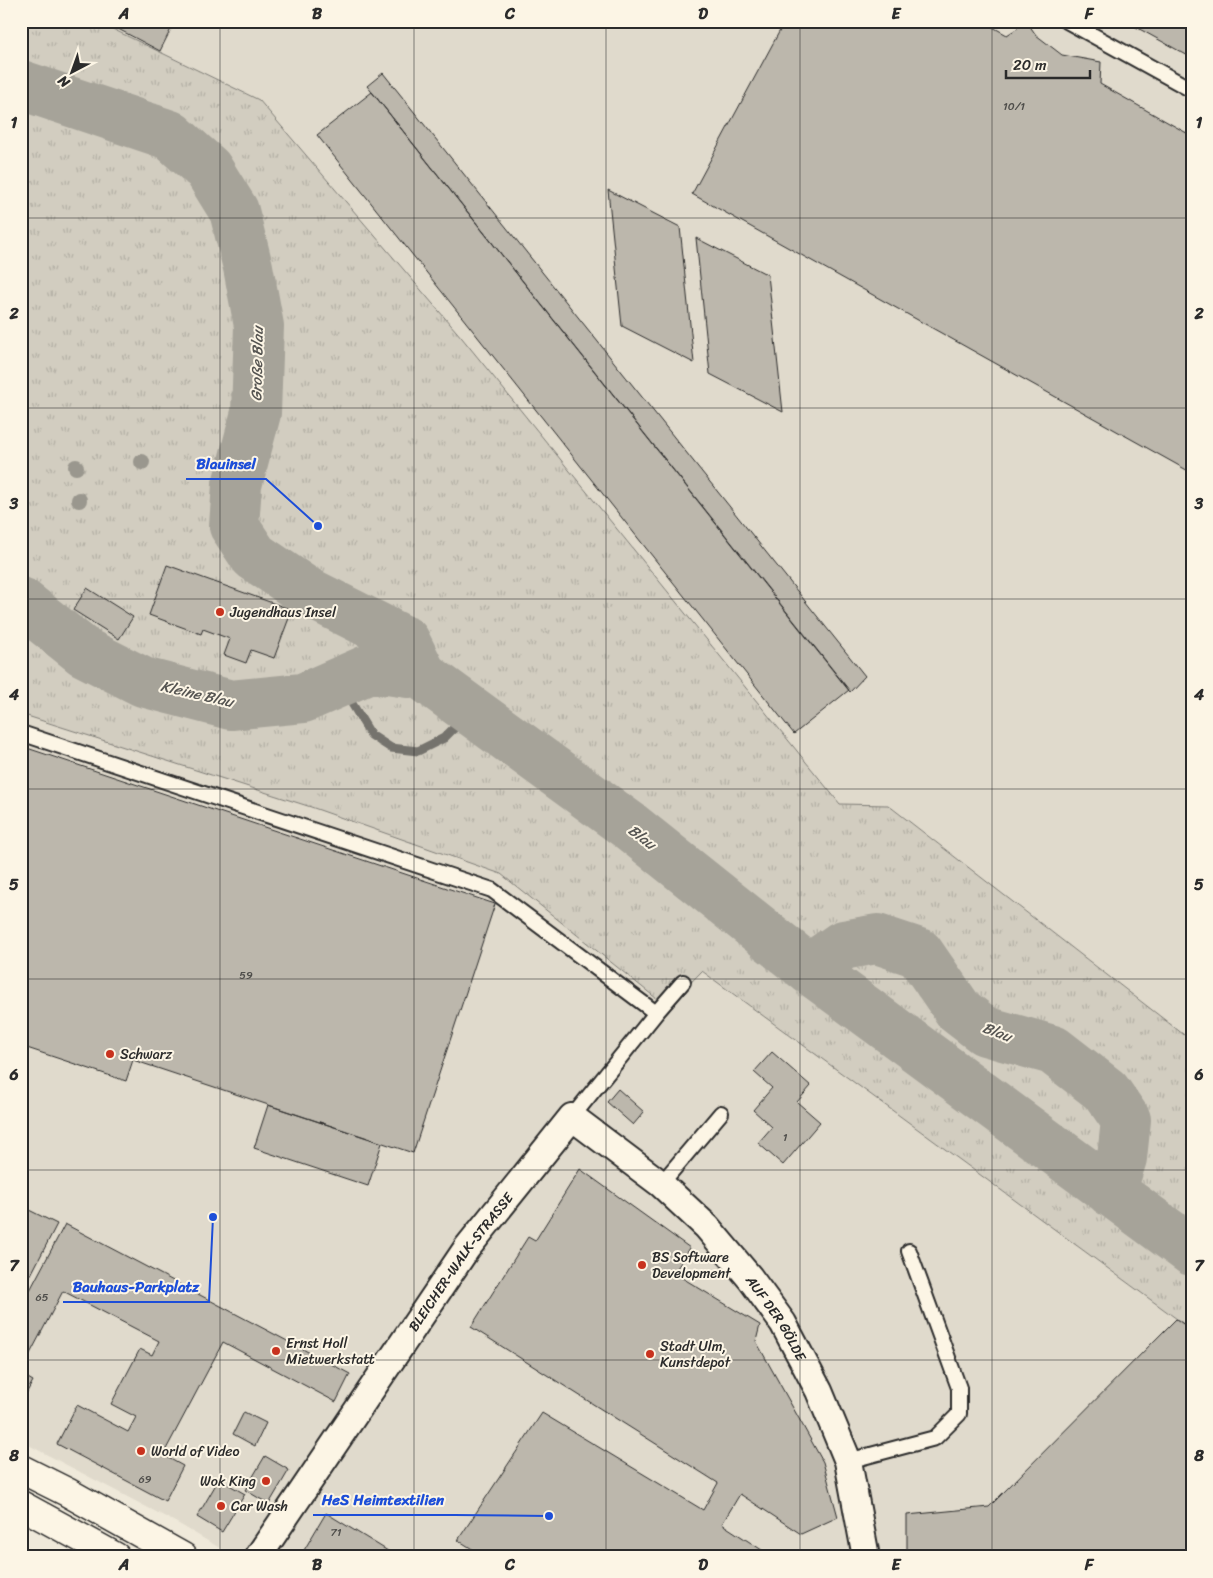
<svg xmlns="http://www.w3.org/2000/svg" width="1213" height="1578" viewBox="0 0 1213 1578" font-family="Sriracha,sans-serif">
	<style>
		.built { fill: #e0dacc }
		.park { fill: url(#park-tufts); stroke: #7e7c76 }
		.lines { fill: none; stroke-linecap: round; stroke-linejoin: round }
		.stream { stroke: #75736d; stroke-width: 9 }
		.river { stroke: #a6a399; stroke-width: 50 }
		.building { fill: #bcb7ac; stroke: #2b2b2b }
		.lane-casing { stroke: #2b2b2b; stroke-width: 18 }
		.street-casing { stroke: #2b2b2b; stroke-width: 30 }
		.primary-casing { stroke: #2b2b2b; stroke-width: 31 }
		.lane { stroke: #fcf5e5; stroke-width: 14 }
		.street { stroke: #fcf5e5; stroke-width: 26 }
		.primary { stroke: #fcf5e5; stroke-width: 28 }
		.tree { fill: #9a978e }
		.grid { fill: none; stroke: #2b2b2b; stroke-width: 1; stroke-opacity: 0.55 }
		.poi-dot { fill: #c8321e; stroke: #fcf5e5; stroke-width: 2 }
		.labels { text-anchor: middle; dominant-baseline: central; stroke-width: 4; stroke-linejoin: round; paint-order: stroke }
		.number-label { font-size: 11px; fill: #4f4e4b }
		.poi-label { font-size: 14px; fill: #2b2b2b; stroke: #fcf5e5; text-anchor: start }
		.street-label { font-size: 14px; fill: #2b2b2b; stroke: #fcf5e5 }
		.water-label { font-size: 15px; font-style: italic; fill: #565552; stroke: #fcf5e5 }
		.leader { fill: none; stroke: #1d4ed8; stroke-width: 2 }
		.callout-dot { fill: #1d4ed8; stroke: #fcf5e5; stroke-width: 2 }
		.callout-label { font-size: 15px; text-anchor: middle; font-weight: bold; fill: #1d4ed8; stroke: #fcf5e5; stroke-width: 4; stroke-linejoin: round; paint-order: stroke }
		.neatline { fill: none; stroke: #2b2b2b; stroke-width: 2 }
		.grid-label { font-size: 16px; text-anchor: middle; font-weight: bold; fill: #2b2b2b }
	</style>
	<defs>
		<pattern id="park-tufts" width="24" height="20" patternUnits="userSpaceOnUse" patternTransform="scale(1.25)"><rect width="24" height="20" fill="#d2cdc0"/><path d="M3 7l-1-3M5 7V3M7 7l1-3M15 17l-1-3M17 17v-4M19 17l1-3" fill="none" stroke="#b4b0a5"/></pattern>
	</defs>
	<rect width="100%" height="100%" fill="#efe9da"/>
	<filter id="ink" filterUnits="userSpaceOnUse"><feTurbulence type="fractalNoise" baseFrequency=".02" numOctaves="2"/><feDisplacementMap in="SourceGraphic" scale="10" xChannelSelector="R" yChannelSelector="G"/><feConvolveMatrix kernelMatrix="1 2 1 2 8 2 1 2 1" color-interpolation-filters="sRGB"/></filter>
	<g filter="url(#ink)">
		<path class="built" d="M96,21H1192V1041L888,805L840,804L462,338L259,100Z
			M21,714L311,807L501,874L667,1007L702,971L1192,1330V1557H235L179,1524L21,1441Z
			M21,1544L28,1548L44,1557H21Z"/>
		<path class="park" d="M21,21H96L259,100L462,338L840,804L888,805L1192,1041V1330L702,971L667,1007L501,874L311,807L21,714Z"/>
		<g class="lines">
			<path class="stream" d="M339,682L371,735L391,748L418,751L444,738L471,711"/>
			<path class="river" d="M21,85L170,135L208,169L234,211L248,267L259,326L256,413L237,485L234,526L254,556L304,590L405,641L422,675L631,827L809,969L1192,1251
				M21,602L84,652L143,682L231,705L303,698L367,670H387L422,675
				M809,969L843,945L877,939L919,953L959,1011L985,1031L1053,1050L1106,1091L1126,1120L1122,1158L1111,1192"/>
		</g>
		<path class="building" d="M103,21H175L160,51Z
			M785,21H982L1007,35L1027,22L1036,35L1062,55L1101,62L1100,84L1192,136V473L692,194Z
			M1125,21H1192V58Z
			M383,73L865,676L850,692L367,86Z
			M372,92L849,690L794,734L317,135Z
			M608,190L680,227L694,363L622,326Z
			M696,238L768,275L783,412L710,374Z
			M167,565L292,610L274,658L251,650L246,663L224,655L230,639L203,629L201,634L149,615Z
			M87,588L133,617L119,639L73,610Z
			M21,746L495,904L413,1153L133,1060L126,1081L21,1046Z
			M772,1052L811,1086L797,1102L820,1122L783,1165L758,1143L772,1127L753,1110L772,1088L754,1072Z
			M618,1089L644,1112L633,1125L607,1102Z
			M268,1105L382,1143L368,1186L254,1148Z
			M580,1169L690,1248L674,1273L760,1325L756,1341L823,1462L838,1517L801,1534L740,1494L722,1524L768,1554L767,1557H485L458,1540L542,1413L703,1510L718,1483L471,1327L528,1237L535,1241Z
			M21,1206L57,1224L21,1294Z
			M65,1224L350,1374L336,1402L223,1342L163,1455L183,1466L165,1501L57,1444L77,1405L128,1432L136,1417L111,1404L140,1349L152,1355L159,1341L63,1291L21,1371V1307Z
			M1176,1319L1192,1330V1557H907V1515L989,1507Z
			M21,1374L33,1381L21,1403Z
			M244,1412L266,1423L255,1446L233,1434Z
			M265,1456L289,1470L269,1504L245,1490Z
			M219,1479L245,1494L222,1532L197,1517Z
			M326,1513L388,1551L398,1557H300Z"/>
		<g class="lines">
			<g class="lane-casing">
				<path id="lane" d="M1067,21L1192,90
					M21,733L492,890L656,1013
					M572,1117L656,1013L683,982
					M661,1184L721,1113
					M848,1461L935,1438L959,1414V1388L909,1251"/>
			</g>
			<g class="street-casing">
				<g id="street">
					<path id="s1" d="M258,1557L467,1248L572,1117L661,1184L707,1227L750,1278L783,1323L819,1391L848,1461L866,1557"/>
				</g>
			</g>
			<g class="primary-casing">
				<path id="primary" d="M21,1469L67,1492L183,1557
					M21,1505L116,1557"/>
			</g>
			<use href="#lane" class="lane"/>
			<use href="#street" class="street"/>
			<use href="#primary" class="primary"/>
		</g>
		<g class="tree">
			<circle cx="142" cy="462" r="8"/>
			<circle cx="76" cy="467" r="8"/>
			<circle cx="79" cy="500" r="8"/>
		</g>
	</g>
	<path class="grid" d="M220,21V1557M414,21V1557M606,21V1557M800,21V1557M992,21V1557M21,218H1192M21,408H1192M21,599H1192M21,789H1192M21,979H1192M21,1170H1192M21,1360H1192"/>
	<g class="poi-dot">
		<circle cx="220" cy="612" r="5"/>
		<circle cx="110" cy="1054" r="5"/>
		<circle cx="642" cy="1265" r="5"/>
		<circle cx="276" cy="1351" r="5"/>
		<circle cx="650" cy="1354" r="5"/>
		<circle cx="141" cy="1451" r="5"/>
		<circle cx="266" cy="1481" r="5"/>
		<circle cx="221" cy="1506" r="5"/>
	</g>
	<g class="labels">
		<g class="number-label">
			<text x="1014" y="106">10/1</text>
			<text x="246" y="975">59</text>
			<text x="785" y="1137">1</text>
			<text x="42" y="1297">65</text>
			<text x="145" y="1479">69</text>
			<text x="336" y="1532">71</text>
		</g>
		<g class="poi-label">
			<text x="230" y="612">Jugendhaus Insel</text>
			<text x="120" y="1054">Schwarz</text>
			<text x="652" y="1257">BS Software<tspan x="652" dy="16">Development</tspan></text>
			<text x="286" y="1343">Ernst Holl<tspan x="286" dy="16">Mietwerkstatt</tspan></text>
			<text x="660" y="1346">Stadt Ulm,<tspan x="660" dy="16">Kunstdepot</tspan></text>
			<text x="151" y="1451">World of Video</text>
			<text x="256" y="1481" text-anchor="end">Wok King</text>
			<text x="231" y="1506">Car Wash</text>
		</g>
		<g class="street-label">
			<text stroke="none"><textPath href="#s1" startOffset="358">BLEICHER-WALK-STRASSE</textPath></text>
			<text stroke="none"><textPath href="#s1" startOffset="830">AUF DER GÖLDE</textPath></text>
		</g>
		<g class="water-label">
			<text transform="translate(257 364) rotate(-89)">Große Blau</text>
			<text transform="translate(197 694) rotate(13)">Kleine Blau</text>
			<text transform="translate(642 837) rotate(38)">Blau</text>
			<text transform="translate(997 1032) rotate(21)">Blau</text>
		</g>
	</g>
	<path class="leader" d="M318 526L266 479H186M213 1217L209 1302H63M549 1516L454 1515H313"/>
	<g class="callout-dot">
		<circle cx="318" cy="526" r="5"/>
		<circle cx="213" cy="1217" r="5"/>
		<circle cx="549" cy="1516" r="5"/>
	</g>
	<g class="callout-label">
		<text x="226" y="469">Blauinsel</text>
		<text x="136" y="1292">Bauhaus-Parkplatz</text>
		<text x="383" y="1505">HeS Heimtextilien</text>
	</g>
	<rect width="1213" height="1578" fill="none" stroke="#fcf5e5" stroke-width="55"/>
	<g transform="translate(72 72) rotate(221)" stroke="#fcf5e5" stroke-width="4" paint-order="stroke">
	<path d="M0-4L9 19L0 12L-9 19Z" fill="#2b2b2b"/>
	<text y="-8" font-size="14" font-weight="bold" text-anchor="middle" fill="#2b2b2b">N</text>
	</g>
	<path d="M1006 70v8h84v-8" fill="none" stroke="#2b2b2b" stroke-width="2.5"/>
	<text x="1013" y="70" font-size="15" fill="#2b2b2b" stroke="#fcf5e5" stroke-width="4" paint-order="stroke">20 m</text>
	<rect x="28" y="28" width="1158" height="1522" class="neatline"/>
	<g class="grid-label">
		<text x="124" y="19">A</text>
		<text x="317" y="19">B</text>
		<text x="510" y="19">C</text>
		<text x="703" y="19">D</text>
		<text x="896" y="19">E</text>
		<text x="1089" y="19">F</text>
		<text x="14" y="128">1</text>
		<text x="1199" y="128">1</text>
		<text x="14" y="319">2</text>
		<text x="1199" y="319">2</text>
		<text x="14" y="509">3</text>
		<text x="1199" y="509">3</text>
		<text x="14" y="700">4</text>
		<text x="1199" y="700">4</text>
		<text x="14" y="890">5</text>
		<text x="1199" y="890">5</text>
		<text x="14" y="1080">6</text>
		<text x="1199" y="1080">6</text>
		<text x="14" y="1271">7</text>
		<text x="1199" y="1271">7</text>
		<text x="14" y="1461">8</text>
		<text x="1199" y="1461">8</text>
		<text x="124" y="1570">A</text>
		<text x="317" y="1570">B</text>
		<text x="510" y="1570">C</text>
		<text x="703" y="1570">D</text>
		<text x="896" y="1570">E</text>
		<text x="1089" y="1570">F</text>
	</g>
</svg>
